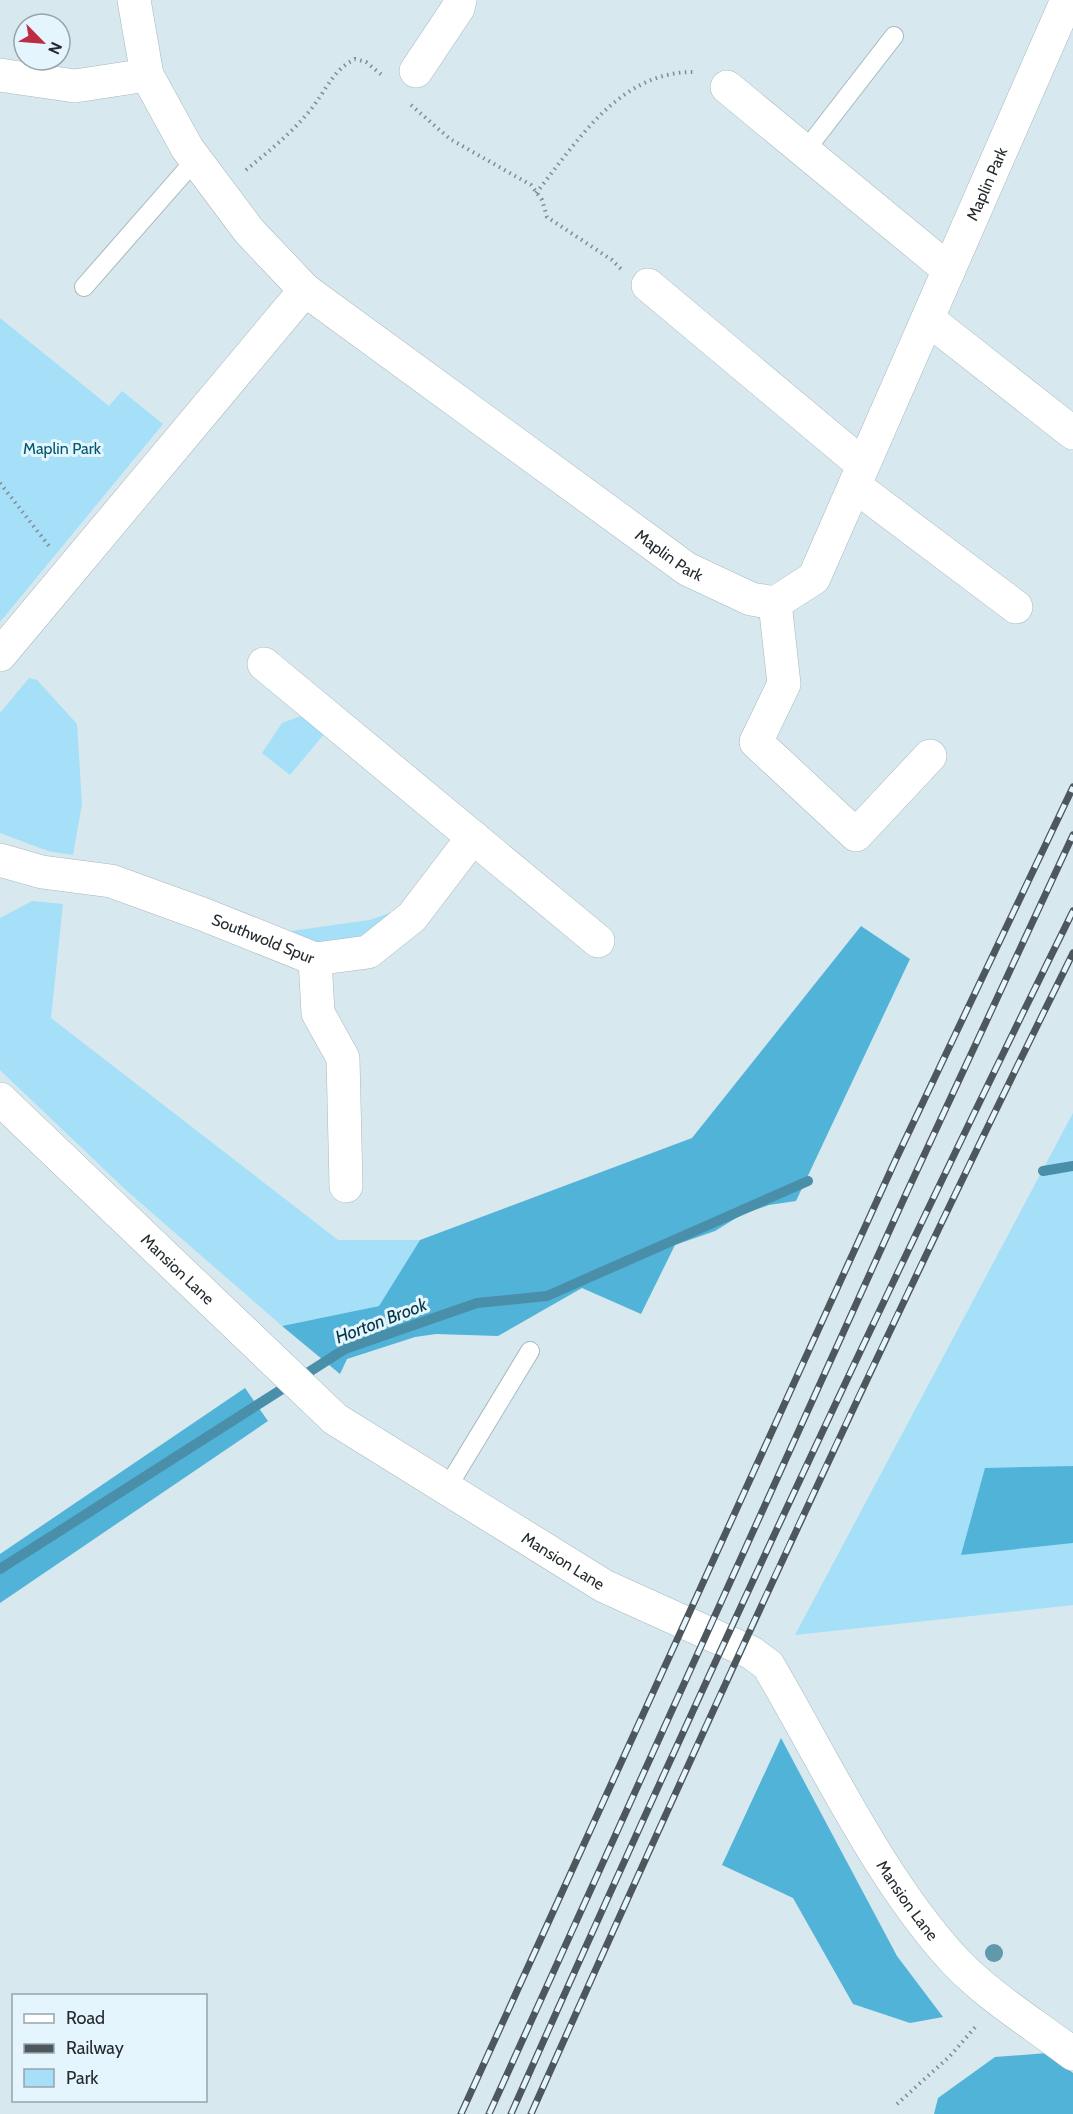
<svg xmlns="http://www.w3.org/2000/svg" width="1073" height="2114" viewBox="0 0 1073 2114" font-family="Cabin,sans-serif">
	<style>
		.green { fill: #a5dff8 }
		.forest { fill: #51b3d8 }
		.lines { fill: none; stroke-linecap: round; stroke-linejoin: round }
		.stream { stroke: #498faa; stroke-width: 10 }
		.service-casing { stroke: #a7b8bf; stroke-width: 20 }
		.minor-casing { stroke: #a7b8bf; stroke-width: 34 }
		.path { stroke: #818c92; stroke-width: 4; stroke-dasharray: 1.5 4.5; stroke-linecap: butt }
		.service { stroke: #fff; stroke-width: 18 }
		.minor { stroke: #fff; stroke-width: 33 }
		.rail-casing { stroke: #4e575b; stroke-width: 7 }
		.rail { stroke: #e4f5fd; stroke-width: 4.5; stroke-dasharray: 14; stroke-linecap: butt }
		.tree { fill: #6199aa }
		.labels { text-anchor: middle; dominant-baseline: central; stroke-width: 6; stroke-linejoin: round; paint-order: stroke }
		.street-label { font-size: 16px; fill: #252b2e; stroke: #e4f5fd }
		.park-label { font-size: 16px; fill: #015871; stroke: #e4f5fd }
		.water-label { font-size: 18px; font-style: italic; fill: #063544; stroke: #e4f5fd }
	</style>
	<rect width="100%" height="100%" fill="#d7e8ef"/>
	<path class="green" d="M0,318L109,406L122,391L163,424L0,622Z
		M29,678L37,680L77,724L82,804L73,855L48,851L0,833V713Z
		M304,715L330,727L290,775L262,753L282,723Z
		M32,901L63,904L51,1018L338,1240H420L379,1306L282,1326L127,1191L0,1070V918Z
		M409,906L352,951L269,934L370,920Z
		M1073,1113V1605L795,1635Z"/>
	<path class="forest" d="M861,926L910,959L796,1201L769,1205L741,1215L715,1231L675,1245L641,1314L582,1288L498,1336L436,1334L415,1337L347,1359L340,1374L282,1326L379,1306L420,1240L692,1138Z
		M245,1388L268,1421L0,1603V1554Z
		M1073,1466V1543L961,1555L985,1468Z
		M781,1738L897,1956L943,2017L910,2023L853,2004L793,1898L722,1865Z
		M1047,2053L1073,2073V2114H934L938,2098L995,2057Z"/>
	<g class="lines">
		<path class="stream" d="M1043,1171L1073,1166
			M0,1569L345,1349L477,1303L547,1296L808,1181"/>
		<g class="service-casing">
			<path id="service" d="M805,151L894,36
				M84,287L196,159
				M447,1488L530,1351"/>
		</g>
		<g class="minor-casing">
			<g id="minor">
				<path id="s1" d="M134,0L147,75L187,148L249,231L305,290L687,569L751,599L775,603L814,578L1067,0"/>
				<path d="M416,71L458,8L460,0"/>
				<path d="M0,75L75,86L147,75"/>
				<path d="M727,87L949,270"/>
				<path d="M648,285L863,465"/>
				<path d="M928,319L1073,433"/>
				<path d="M855,486L1016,607"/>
				<path d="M775,603L784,684L756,742L856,835L930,756"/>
				<path d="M0,655L305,290"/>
				<path d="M264,664L598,941"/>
				<path id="s2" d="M0,860L42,872L111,881L205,915L315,959L368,952L412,917L473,837"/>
				<path d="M315,959L318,1013L343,1058L346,1186"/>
				<path id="s3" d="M0,1099L335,1419L604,1586L752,1653L768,1665C824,1760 880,1880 955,1961C988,1996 1034,2024 1073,2054"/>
			</g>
		</g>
		<path class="path" d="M411,105L450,139L531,185L542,200L547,217L612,260L621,269
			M246,170C269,151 293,132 312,108C326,90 333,70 355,59L366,62L383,76
			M536,193C578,141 620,70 696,72
			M0,483L49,546
			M897,2104L950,2056L978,2024"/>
		<use href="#service" class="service"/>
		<use href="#minor" class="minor"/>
		<g class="rail-casing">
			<path id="rail" d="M461,2114L896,1159L1073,787
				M489,2114L906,1194L1073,835
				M511,2114C691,1709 877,1308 1073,911
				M531,2114C705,1724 883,1336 1073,953"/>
		</g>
		<use href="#rail" class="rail"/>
	</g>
	<circle class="tree" cx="994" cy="1953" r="9"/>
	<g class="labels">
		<g class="street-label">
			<text stroke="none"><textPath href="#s1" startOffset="1389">Maplin Park</textPath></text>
			<text stroke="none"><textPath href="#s1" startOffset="795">Maplin Park</textPath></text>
			<text stroke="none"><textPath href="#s2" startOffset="276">Southwold Spur</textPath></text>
			<text stroke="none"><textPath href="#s3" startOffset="246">Mansion Lane</textPath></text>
			<text stroke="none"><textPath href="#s3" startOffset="732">Mansion Lane</textPath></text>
			<text stroke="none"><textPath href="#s3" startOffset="1236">Mansion Lane</textPath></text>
		</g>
		<g class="park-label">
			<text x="62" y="448">Maplin Park</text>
		</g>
		<g class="water-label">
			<text transform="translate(381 1321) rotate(-21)">Horton Brook</text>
		</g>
	</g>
	<rect x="12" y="1994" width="195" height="108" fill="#e4f5fd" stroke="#98a4aa" stroke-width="1.5"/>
	<rect x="24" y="2014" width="30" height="9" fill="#ffffff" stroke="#98a4aa" stroke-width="1.5"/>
	<text x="66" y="2024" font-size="18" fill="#252b2e">Road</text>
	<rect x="24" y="2044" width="30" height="9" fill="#4e575b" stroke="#98a4aa" stroke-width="1.5"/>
	<text x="66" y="2054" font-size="18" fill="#252b2e">Railway</text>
	<rect x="24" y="2069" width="30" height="18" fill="#a5dff8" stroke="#98a4aa" stroke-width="1.5"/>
	<text x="66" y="2084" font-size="18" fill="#252b2e">Park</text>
	<g transform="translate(42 42) rotate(115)"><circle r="28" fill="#e4f5fd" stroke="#98a4aa" stroke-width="1.5"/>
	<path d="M0-4.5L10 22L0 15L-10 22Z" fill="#bd2c44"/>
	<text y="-9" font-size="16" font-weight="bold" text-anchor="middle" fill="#252b2e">N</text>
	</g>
</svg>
